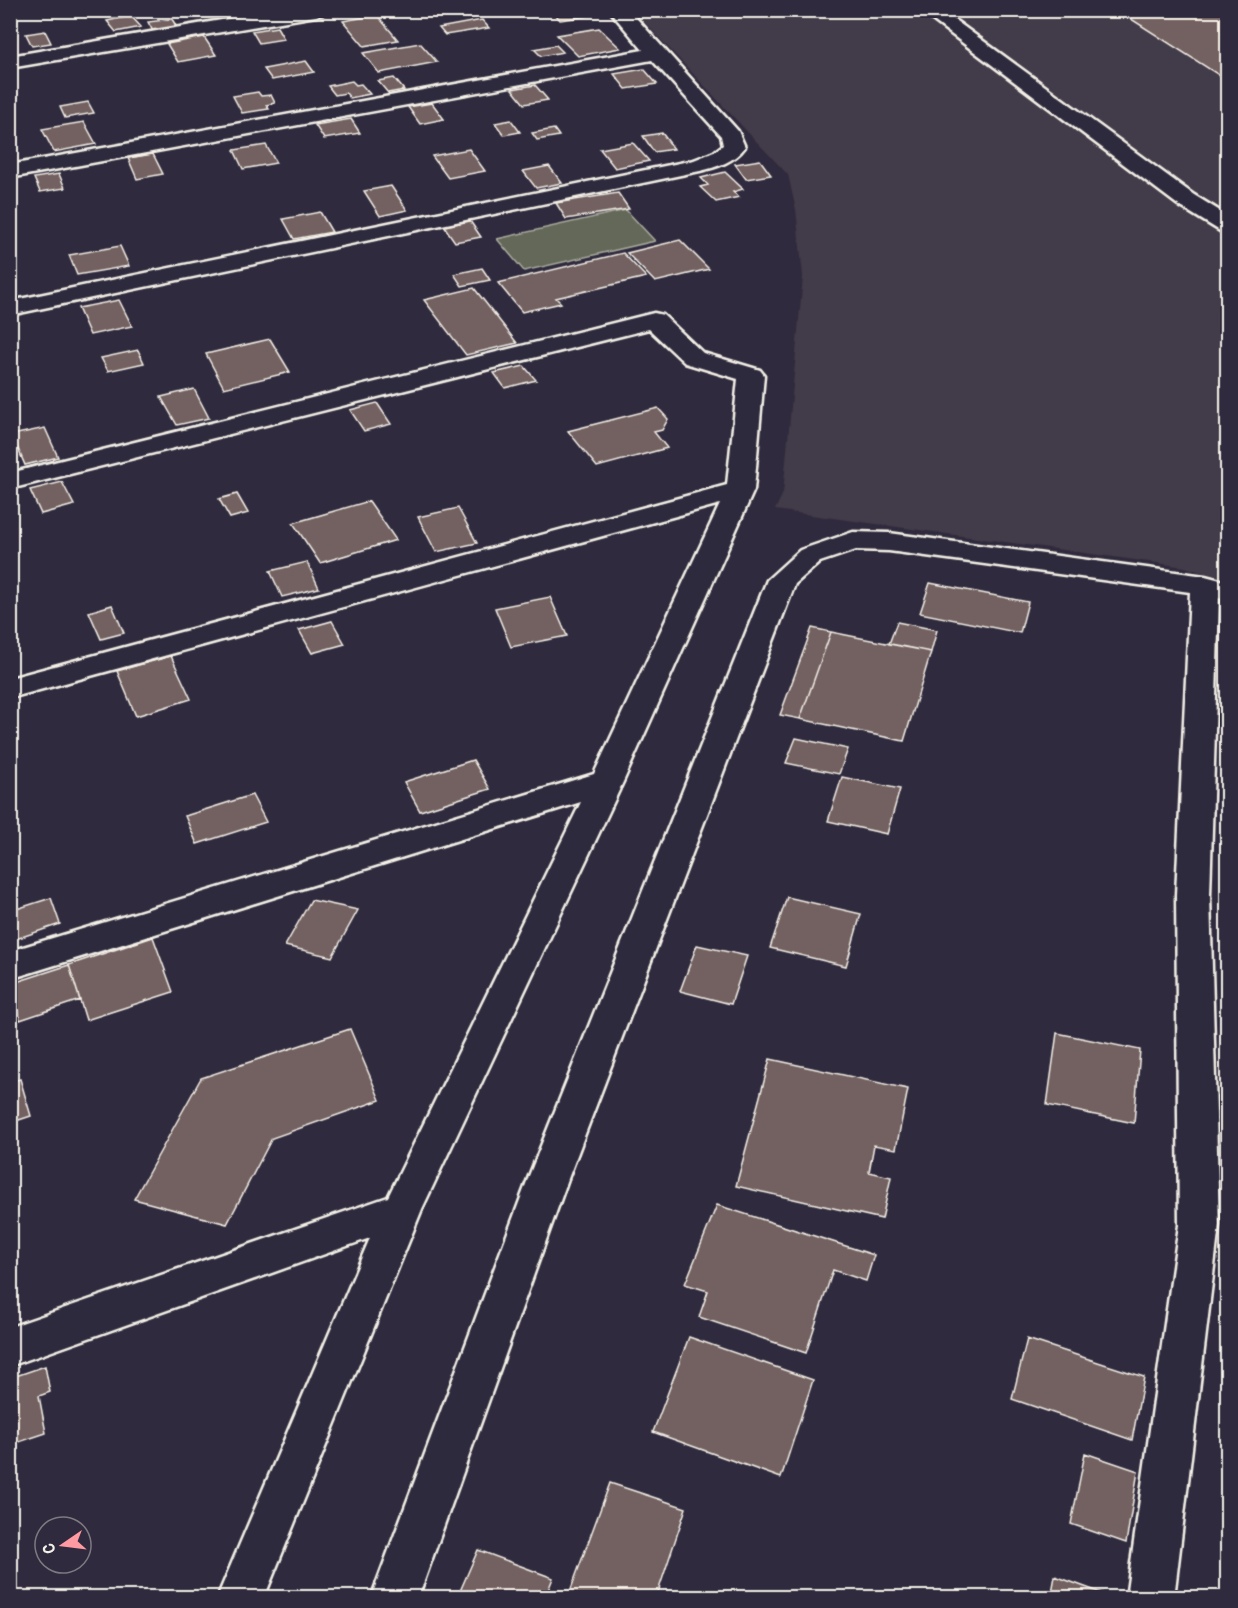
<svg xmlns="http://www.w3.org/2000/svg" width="1238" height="1608" viewBox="0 0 1238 1608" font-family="Pangolin,sans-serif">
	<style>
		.built { fill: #433a48 }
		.green { fill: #646859; stroke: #acaca0; stroke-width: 1.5 }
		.building { fill: #736060; stroke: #f4f1e8; stroke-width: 1.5 }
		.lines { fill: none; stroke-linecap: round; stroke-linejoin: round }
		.minor-casing { stroke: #f4f1e8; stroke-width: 5 }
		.minor { fill: #2f2a3d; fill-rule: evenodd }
	</style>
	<rect width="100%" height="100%" fill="#2f2a3d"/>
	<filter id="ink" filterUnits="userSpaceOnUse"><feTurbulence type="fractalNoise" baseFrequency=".0167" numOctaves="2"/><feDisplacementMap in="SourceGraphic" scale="12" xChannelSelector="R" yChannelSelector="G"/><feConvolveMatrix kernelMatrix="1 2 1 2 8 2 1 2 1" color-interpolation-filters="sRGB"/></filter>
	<g filter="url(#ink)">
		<path class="built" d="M634,11H1227V580L1185,567L775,510L783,493L803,276L796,210L788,175Z"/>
		<path class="green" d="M626,210L655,241L524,271L497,239Z"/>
		<path class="building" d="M195,10H222L223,12L199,16Z
			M552,10H587L591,16L560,20Z
			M1117,10H1228V81Z
			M377,15L398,40L364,46L343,21Z
			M131,16L141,27L116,32L107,21Z
			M172,19L178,29L154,33L148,22Z
			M482,20L489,28L445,35L439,28Z
			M277,27L284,39L259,43L252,31Z
			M599,28L620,48L578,56L557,35Z
			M45,31L51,43L32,46L26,34Z
			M204,37L216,55L178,62L167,44Z
			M420,43L437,62L379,73L363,53Z
			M556,45L563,52L541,56L534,49Z
			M306,61L314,72L272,80L264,69Z
			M644,69L657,84L626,89L614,74Z
			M394,78L404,90L388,93L378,81Z
			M352,81L356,85L361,84L370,94L350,98L346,93L335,95L328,86Z
			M535,85L548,100L524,104L512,89Z
			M258,92L261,96L271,95L275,103L266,105L269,109L242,113L233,96Z
			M88,102L94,113L65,118L60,107Z
			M432,103L444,119L420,124L408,107Z
			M351,119L360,133L324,139L315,125Z
			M511,120L520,132L504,135L495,123Z
			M84,122L96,144L54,152L42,129Z
			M554,129L559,136L537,140L532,133Z
			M662,133L674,149L654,152L643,136Z
			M633,143L649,161L615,168L600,149Z
			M266,145L276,163L243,169L234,150Z
			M469,149L485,171L448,178L432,156Z
			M153,154L163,174L137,179L128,158Z
			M760,160L771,175L746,179L735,164Z
			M549,166L562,183L536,188L523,171Z
			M725,172L743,189L733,192L739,197L716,202L700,187L708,185L701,178Z
			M59,174L65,188L40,192L34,178Z
			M391,186L407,210L380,216L364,191Z
			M618,193L629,209L566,219L556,203Z
			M320,212L332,232L294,239L283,219Z
			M470,221L481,237L455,242L444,226Z
			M680,240L709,269L655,282L627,253Z
			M120,246L129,266L77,275L69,255Z
			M623,253L646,277L556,298L561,303L522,312L498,283Z
			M482,268L490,280L462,286L454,274Z
			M474,288L517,343L466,355L424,300Z
			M119,300L132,326L90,335L78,308Z
			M270,339L290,372L224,388L206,354Z
			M138,350L144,363L108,371L101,358Z
			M524,366L536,380L505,388L494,373Z
			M194,389L209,418L177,425L161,397Z
			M377,403L391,424L364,431L350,410Z
			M658,408L668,419L662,430L654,432L667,448L597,467L568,431Z
			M45,428L58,457L25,465L12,435Z
			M62,482L74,505L41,514L30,490Z
			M237,494L248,513L230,518L219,499Z
			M369,501L396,540L320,563L293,523Z
			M458,508L477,543L436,552L418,517Z
			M307,562L319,588L282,597L270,571Z
			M930,583L1028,602L1020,633L920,613Z
			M550,597L567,636L511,647L495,608Z
			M112,605L124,633L101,639L89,612Z
			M332,621L345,644L312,653L299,630Z
			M897,622L937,630L931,652L889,644Z
			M812,628L831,632L800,719L780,715Z
			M831,632L931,652L904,741L800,719Z
			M171,656L191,699L136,716L117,671Z
			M796,738L848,749L839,774L786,763Z
			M473,760L490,789L420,811L404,782Z
			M842,777L900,789L887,834L828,821Z
			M252,795L266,822L197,844L185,816Z
			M787,897L861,914L846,966L770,948Z
			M51,898L60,924L10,941V911Z
			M311,900L358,910L332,957L285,946Z
			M153,937L173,992L86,1020L69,965Z
			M697,945L747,956L731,1004L680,991Z
			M69,965L80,1000L20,1020L10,984Z
			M350,1029L380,1100L272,1138L227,1224L134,1199L201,1078Z
			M1057,1033L1140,1050L1134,1123L1047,1105Z
			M770,1059L908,1089L896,1149L874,1145L869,1172L891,1177L882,1219L736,1186Z
			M20,1079L31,1116L10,1123V1082Z
			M717,1205L874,1255L866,1281L833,1270L806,1353L699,1317L708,1291L685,1284Z
			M689,1337L813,1380L781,1478L653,1432Z
			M1027,1339L1144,1377L1132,1440L1012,1399Z
			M45,1366L50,1392L39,1396L46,1433L10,1445V1378Z
			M1085,1453L1138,1471L1126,1543L1071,1524Z
			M610,1483L686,1508L656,1598L568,1597Z
			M478,1550L553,1578L545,1598H457Z
			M1055,1576L1115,1598H1051Z"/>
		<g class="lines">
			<g class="minor-casing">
				<path id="minor" d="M280,10H325L323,14L316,16L10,68V56Z
					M609,10H629L738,131L745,147C734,162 717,167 700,171L10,315V301L694,160L714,152L723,145L721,136L652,60L10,178V165L643,50Z
					M919,10H941L1194,195L1228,216V233L1220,231L1178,205Z
					M654,313L663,315L703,353L760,370L764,375L754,490L623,782L422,1209L264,1598H217L370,1238L10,1366V1327L388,1197L581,802L10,979V951L594,774L720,504L10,698V678L727,485L738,379L685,363L649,329L10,489V473Z
					M853,532L889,533L1205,576L1228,582V600L1219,598L1210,895L1219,1225L1174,1598H1126L1179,1225L1176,895L1190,592L889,551L856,550L820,562L795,584L569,1176L418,1598H371L529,1176L767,580L800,550Z"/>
			</g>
			<use href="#minor" class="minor"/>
		</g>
	</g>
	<rect width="1238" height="1608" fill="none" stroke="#2f2a3d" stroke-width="36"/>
	<rect x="18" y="18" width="1202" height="1572" fill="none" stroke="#f4f1e8" stroke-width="2" filter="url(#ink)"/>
	<g transform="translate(63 1545) rotate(256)"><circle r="28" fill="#2f2a3d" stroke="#7e7a81" stroke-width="1.5"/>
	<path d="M0-4.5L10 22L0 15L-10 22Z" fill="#ff9aa2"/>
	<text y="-9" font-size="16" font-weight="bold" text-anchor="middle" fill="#f4f1e8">С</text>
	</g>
</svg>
